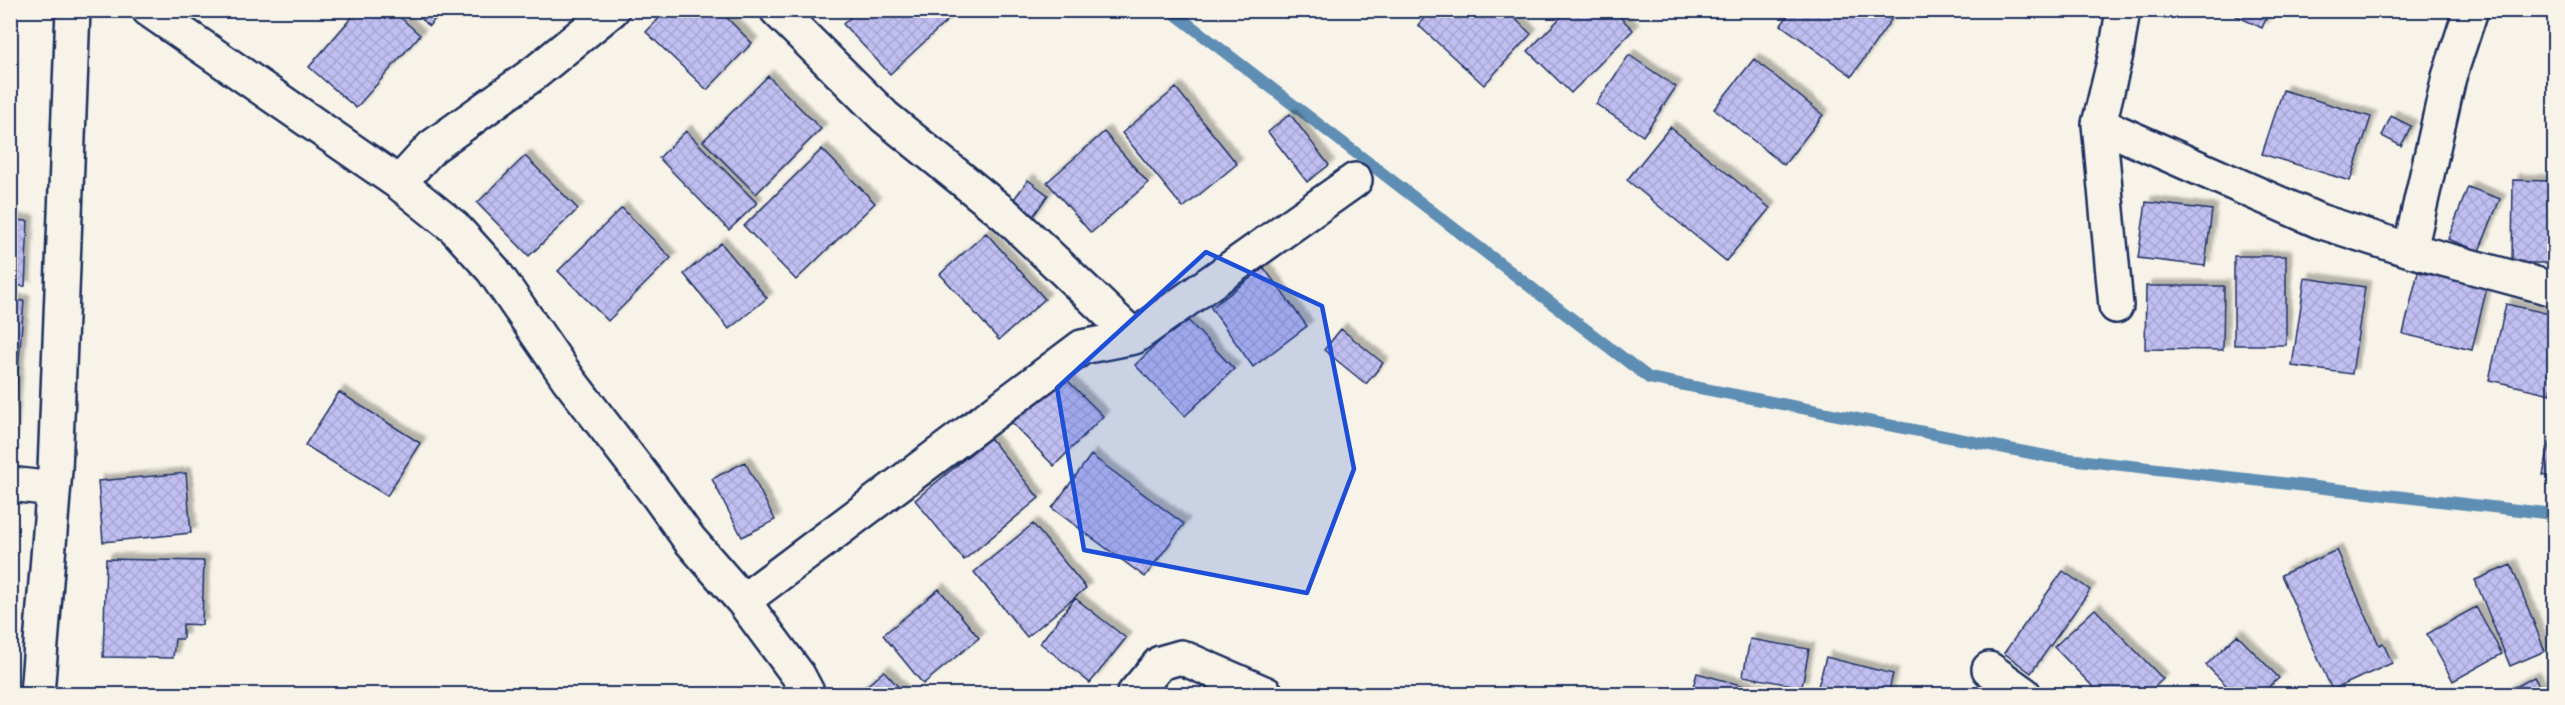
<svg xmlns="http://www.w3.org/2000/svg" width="2565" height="705" viewBox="0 0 2565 705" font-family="'Shantell Sans',sans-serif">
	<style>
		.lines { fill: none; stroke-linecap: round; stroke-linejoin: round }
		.stream { stroke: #5f8eb4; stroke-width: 12 }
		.building { fill: url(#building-cross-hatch); stroke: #1b2f5e; stroke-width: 1.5; filter: url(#shadow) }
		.minor-casing { stroke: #1b2f5e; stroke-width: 38 }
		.minor { stroke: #f7f3e8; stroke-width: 33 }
		.marked { fill: #1d4ed8; fill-opacity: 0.2; stroke: #1d4ed8; stroke-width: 4.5; stroke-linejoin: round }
	</style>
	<defs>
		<pattern id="building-cross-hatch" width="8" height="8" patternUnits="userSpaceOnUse" patternTransform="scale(1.5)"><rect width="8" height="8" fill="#c1bff1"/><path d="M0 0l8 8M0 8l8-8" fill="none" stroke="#a5a4d1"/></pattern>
		<filter id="shadow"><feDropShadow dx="5.5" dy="-5.5" stdDeviation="1.5" flood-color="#0004"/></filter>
	</defs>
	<rect width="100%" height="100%" fill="#f7f3e8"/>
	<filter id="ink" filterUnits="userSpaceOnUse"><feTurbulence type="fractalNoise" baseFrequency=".0167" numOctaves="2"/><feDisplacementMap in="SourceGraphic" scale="12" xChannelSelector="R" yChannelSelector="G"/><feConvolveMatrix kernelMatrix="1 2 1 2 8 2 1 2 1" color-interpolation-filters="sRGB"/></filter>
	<g filter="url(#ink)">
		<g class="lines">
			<path class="stream" d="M1170,10L1649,378L2051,457L2554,514"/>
		</g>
		<path class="building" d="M358,10H392L420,35L356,108L309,67Z
			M412,10H443L429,26Z
			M667,10H719L752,43L707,90L646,32Z
			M858,10H943L950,18L890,74L843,24Z
			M1431,10H1506L1531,34L1484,85L1418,25Z
			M1568,10H1613L1633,30L1571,93L1528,51Z
			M1792,10H1878L1891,20L1852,76L1781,25Z
			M2224,10H2270L2262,28Z
			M1629,55L1676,87L1643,136L1596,104Z
			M1754,59L1823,115L1784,165L1714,109Z
			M768,76L821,129L756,194L703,141Z
			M1176,88L1237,164L1183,208L1122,133Z
			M2283,90L2371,117L2350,181L2262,154Z
			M1290,114L1329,165L1307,182L1268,132Z
			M2391,116L2411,126L2401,146L2382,136Z
			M1670,127L1770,208L1726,261L1627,180Z
			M686,131L757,203L729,230L659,158Z
			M1104,132L1148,183L1091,233L1047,182Z
			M822,149L875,203L796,280L744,226Z
			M525,156L578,209L529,256L477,203Z
			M1028,180L1048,195L1030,221L1009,206Z
			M2513,180L2554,181V263H2512Z
			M2468,187L2500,199L2479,251L2448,239Z
			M2146,202L2212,210L2205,266L2138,258Z
			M622,208L671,258L608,321L558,271Z
			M10,220L28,221L25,286H10Z
			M986,233L1045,299L999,340L940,274Z
			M721,243L767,298L729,329L684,274Z
			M2234,256H2286V345H2234Z
			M1264,268L1307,326L1253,367L1211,308Z
			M2418,272L2487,287L2472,350L2403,334Z
			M2305,278L2365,287L2352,374L2292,366Z
			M2146,286H2224L2223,350L2145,349Z
			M10,300L24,301L12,441H10Z
			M2506,304L2554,315V377L2551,394L2489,380Z
			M1185,317L1234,369L1185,416L1135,365Z
			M1341,329L1383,363L1366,384L1324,350Z
			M1057,370L1103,416L1054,466L1008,419Z
			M339,392L420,443L387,496L305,445Z
			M2552,431H2554V478L2543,475Z
			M990,438L1039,498L964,560L915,500Z
			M1091,455L1184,524L1145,577L1052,508Z
			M745,462L775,520L742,537L712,479Z
			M186,473L191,533L103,542L98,481Z
			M1033,524L1086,588L1027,637L974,572Z
			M2337,550L2379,645L2383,643L2392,663L2332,690L2281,575Z
			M106,559L204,561L202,625L183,624V639H175L173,658L103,657Z
			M2511,565L2545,651L2510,666L2475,580Z
			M2063,571L2090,590L2031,673L2004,653Z
			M939,589L979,638L923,684L883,635Z
			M1075,598L1126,638L1090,683L1040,643Z
			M2476,607L2502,654L2453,681L2427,634Z
			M2095,609L2163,679L2147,694H2100L2054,647Z
			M2237,635L2279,678L2261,694H2235L2206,665Z
			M1750,639L1809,649L1802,687L1743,676Z
			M1826,657L1893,674L1888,694H1816Z
			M884,671L905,694H857Z
			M1697,673L1773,694H1691Z
			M2534,677L2544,694H2503Z"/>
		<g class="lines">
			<g class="minor-casing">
				<path id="minor" d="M149,10L399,183L454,227L493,270L569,380L659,497L689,539L743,601L798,675L808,694
					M777,10L885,117L1007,216L1134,337
					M2099,124L2319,221L2410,250L2554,289
					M399,183L432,147L536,72L612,10
					M2410,250L2449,77L2471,10
					M2116,306L2099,124L2116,54L2123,10
					M10,484L53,489
					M743,601L1082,347L1134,337L1355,180
					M1989,669L2024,694
					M37,694L55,470L73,10
					M1134,694L1160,663L1181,657L1266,694"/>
			</g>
			<use href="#minor" class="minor"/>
		</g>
	</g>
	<path class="marked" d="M1206,252L1322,306L1354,469L1307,593L1084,550L1057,388Z"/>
	<rect width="2565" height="705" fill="none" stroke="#f7f3e8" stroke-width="36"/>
	<rect x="18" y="18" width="2529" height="669" fill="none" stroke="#1b2f5e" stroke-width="2" filter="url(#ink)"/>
</svg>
